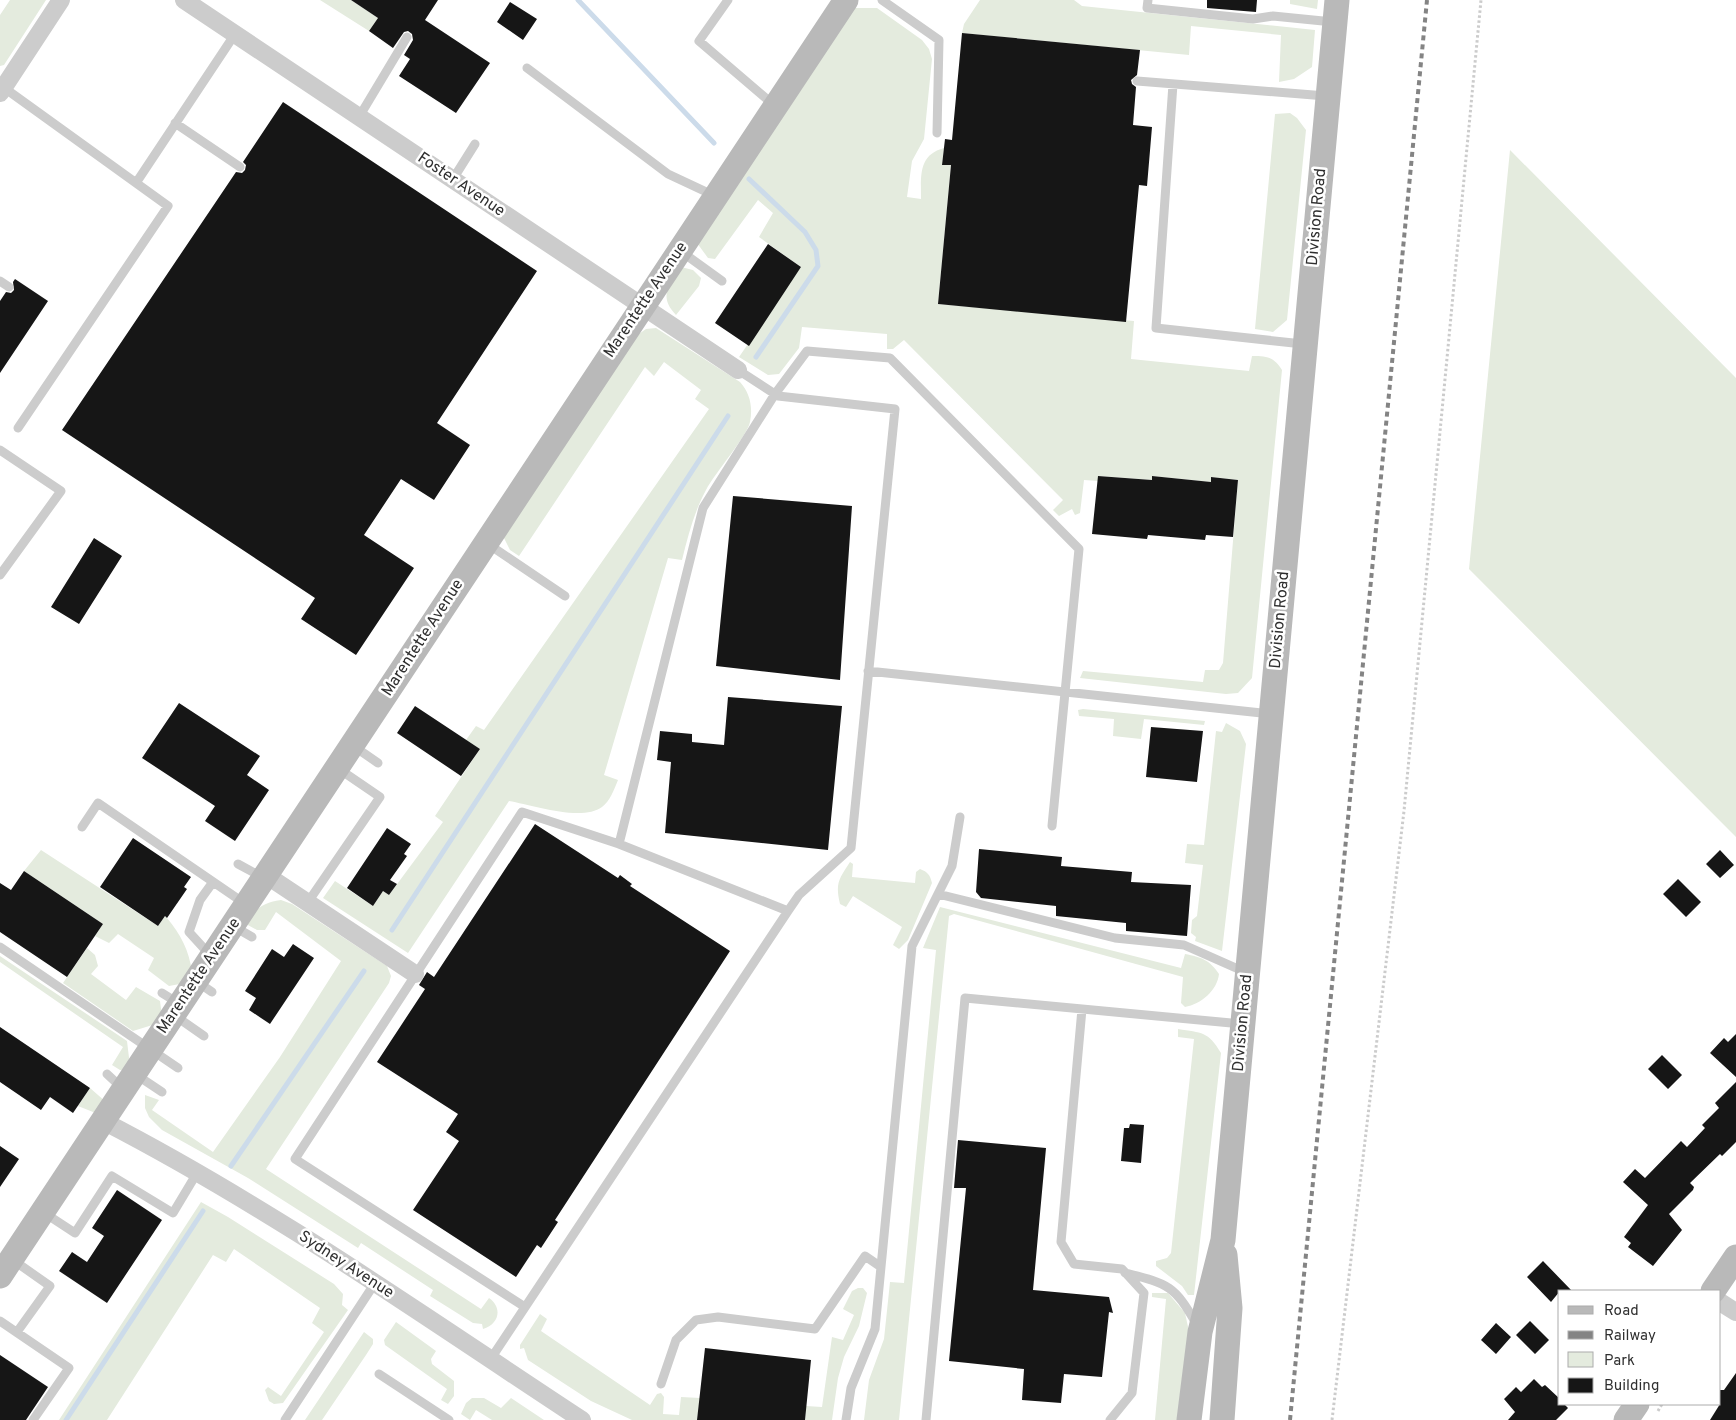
<svg xmlns="http://www.w3.org/2000/svg" width="1736" height="1420" viewBox="0 0 1736 1420" font-family="Overpass,sans-serif">
	<style>
		.green { fill: #e4ebde }
		.lines { fill: none; stroke-linecap: round; stroke-linejoin: round }
		.stream { stroke: #ccdbea; stroke-width: 5 }
		.building { fill: #161616 }
		.path { stroke: #ccc; stroke-width: 3; stroke-dasharray: 2.5 2.5; stroke-linecap: butt }
		.lane { stroke: #ccc; stroke-width: 9 }
		.street { stroke: #ccc; stroke-width: 18 }
		.secondary { stroke: #b9b9b9; stroke-width: 25 }
		.rail { stroke: #848484; stroke-width: 4; stroke-dasharray: 5 4; stroke-linecap: butt }
		.labels { text-anchor: middle; dominant-baseline: central; stroke-width: 5; stroke-linejoin: round; paint-order: stroke }
		.street-label { font-size: 16px; fill: #2f2f2f; stroke: #fff }
	</style>
	<rect width="100%" height="100%" fill="#fff"/>
	<path class="green" d="M10,0H46L4,65L0,66V15Z
		M320,0H351L378,18L369,31Z
		M980,0H1074L1082,6L1315,30L1312,67L1294,79L1279,82L1281,35L1191,26L1189,55L962,33L964,24Z
		M1290,0H1318L1317,9L1290,4Z
		M852,8H877L922,40L929,49L932,59L924,139L912,161L907,197L921,199C921,176 918,155 944,148L942,164L951,165L938,304L1134,321L1131,359L1249,371L1252,356C1267,356 1274,357 1282,370L1252,678L1238,693L1226,694L1080,678L1083,671L1203,682L1205,670H1219L1223,663L1238,480L1211,477V482L1152,476V480L1099,476L1098,481L1084,480L1080,513L1075,515L1072,509L1059,516L1053,510L1063,500L904,340L893,349H887V334L802,327L799,348L779,374L768,375L739,357L801,267L759,237L773,213L758,200L715,259L708,258L697,243Z
		M1290,113L1297,118L1306,130L1287,320L1273,332L1255,329L1275,114Z
		M1510,150L1736,378V837L1469,569Z
		M681,267L693,270L701,278L699,286L676,315C658,296 669,286 681,267Z
		M656,328L740,382C750,393 753,407 750,422C747,436 715,473 706,490C694,512 688,536 682,560L668,558L604,775L618,780C614,790 610,801 602,807C582,822 532,805 509,801L408,953L323,898L335,881L373,906L383,891L389,895L443,822L435,816L480,749L466,740L476,726L484,730L709,409L695,399L701,390L664,362L654,376L645,367L519,556L510,550L503,536L636,336L646,329Z
		M1083,709L1205,721L1204,725L1144,719L1141,739L1113,736L1114,719L1079,716L1078,710Z
		M1226,723L1240,731L1246,744L1222,951L1195,941L1196,937L1191,933L1192,920L1197,916L1203,865L1185,863L1187,844L1204,845L1216,731L1222,732Z
		M41,850L158,926L165,916L167,918C181,935 189,950 192,972L185,983L169,986L148,970L154,958L118,934L109,943L95,936L103,924L24,871Z
		M850,862L853,864L852,877L915,883L916,872L920,869C928,872 930,875 932,883L908,940L899,949L893,945L902,927L853,896L846,907L840,904C835,883 839,879 850,862Z
		M281,900L292,904L387,966L391,976L389,983L266,1169L481,1309L489,1298C503,1308 499,1324 483,1329L482,1324L473,1323L430,1296L433,1290L361,1243L358,1248L248,1178L162,1130L149,1117L145,1108V1095L159,1100L152,1110L213,1152L280,1057L341,961L276,912L265,930H257L246,924C256,908 262,903 281,900Z
		M940,907L1181,968L1185,954C1201,957 1210,960 1219,974C1217,991 1201,1004 1185,1007L1181,1003L1183,977L954,914L949,916L899,1420H864L869,1380L884,1339L890,1282L904,1283L936,950L923,948Z
		M87,948L95,955L98,966L91,974L126,1000L136,987L160,1001L162,1017L159,1023L133,1031L63,983Z
		M0,956L127,1041L130,1066L127,1070H120L112,1065L123,1047L0,962Z
		M1178,1029C1202,1033 1208,1031 1221,1053L1194,1295H1188L1182,1286L1156,1266V1261L1167,1258L1171,1253L1194,1039L1178,1037Z
		M90,1088L106,1102L98,1114L78,1106Z
		M201,1202L228,1217L334,1284L343,1294L342,1305L348,1310L283,1403L274,1404L269,1401L265,1390L268,1387L281,1396L324,1332L312,1323L320,1308L234,1249L226,1262L213,1255L107,1420H59Z
		M858,1288H863L867,1293L859,1326L844,1357L838,1378L832,1420H805L806,1406L822,1407L832,1337L843,1340L854,1315L843,1309L852,1291Z
		M1152,1293H1168L1185,1313L1190,1336L1181,1420H1155L1166,1299L1152,1297Z
		M540,1314L547,1319L541,1331L650,1405L657,1394L661,1393L664,1397L663,1414L679,1415L681,1397L700,1398L697,1420H632L591,1401L528,1360L524,1348L520,1349V1345Z
		M396,1322L436,1351L431,1359L432,1364L454,1381V1396L448,1404L441,1400L447,1389L385,1345L384,1340Z
		M364,1332L373,1339V1344L366,1355L322,1420H305Z
		M472,1398H484L501,1408L511,1398L544,1420H492L476,1410L470,1420L461,1414L466,1403Z"/>
	<g class="lines">
		<path class="stream" d="M578,0L714,143
			M749,179L805,232L816,250L818,266L756,357
			M392,930L728,416
			M231,1166L364,971
			M66,1420L203,1211"/>
	</g>
	<path class="building" d="M351,0H438L425,20L490,63L456,113L399,76L410,59L404,55L413,40L412,34L408,31L404,32L393,48L369,31L378,18Z
		M1207,0H1257L1256,12L1207,8Z
		M510,2L537,19L523,40L497,22Z
		M962,33L1140,50L1137,75L1131,80L1132,84L1136,87L1133,125L1152,127L1147,186L1139,185L1126,322L938,304L951,165H942L945,139L952,140Z
		M283,102L537,271L437,423L470,445L434,500L401,479L364,535L414,568L356,655L301,619L315,598L62,430L236,172L242,173L245,170L246,165L243,162Z
		M768,244L801,267L749,346L715,323Z
		M15,279L48,301L0,373V301L6,292L11,293L14,290L13,282Z
		M1098,476L1152,480V476L1211,482V477L1238,480L1233,537L1206,535L1205,540L1148,535L1147,539L1092,534Z
		M733,496L852,506L840,680L716,666Z
		M94,538L122,556L79,624L51,607Z
		M728,697L842,706L828,850L665,833L671,762L657,760L660,731L692,734V742L724,745Z
		M179,703L260,756L247,775L269,790L235,841L205,821L215,806L142,758Z
		M415,706L480,749L461,776L397,733Z
		M1151,727L1203,731L1197,782L1146,777Z
		M535,824L618,878L620,875L632,884L630,886L730,951L555,1220L558,1222L541,1248L537,1245L516,1277L413,1210L459,1141L446,1132L458,1114L377,1062L425,989L419,985L427,972L434,977Z
		M387,828L411,844L404,854L407,856L390,880L397,884L389,895L383,891L373,906L347,888Z
		M133,838L191,877L184,887L187,889L167,918L165,916L158,926L100,887Z
		M979,849L1062,857L1061,866L1132,872L1131,882L1191,885L1187,936L1126,931V923L1056,916V906L981,898L976,892Z
		M1720,850L1734,865L1720,878L1706,864Z
		M24,871L103,924L67,977L0,932V883L11,890Z
		M1678,879L1701,902L1686,917L1663,894Z
		M293,944L314,958L270,1024L249,1010L256,998L245,991L272,949L284,957Z
		M0,1027L90,1088L73,1113L50,1097L41,1110L0,1082Z
		M1736,1034V1077L1710,1053L1724,1038L1728,1042Z
		M1662,1055L1682,1075L1668,1089L1648,1069Z
		M1736,1082V1142L1722,1156L1720,1154L1690,1183L1694,1187L1693,1190L1669,1214L1682,1230L1653,1266L1628,1247L1631,1243L1624,1237L1648,1205L1623,1182L1635,1169L1645,1178L1681,1141L1687,1147L1705,1128L1702,1125L1719,1108L1715,1103Z
		M1130,1124L1144,1125L1141,1163L1121,1161L1124,1128H1129Z
		M958,1140L1046,1148L1033,1290L1109,1297L1113,1313L1109,1312L1102,1377L1064,1374L1061,1403L1022,1400L1024,1369L949,1361L966,1188H954Z
		M0,1146L19,1159L0,1187Z
		M117,1190L162,1220L107,1303L59,1271L72,1252L87,1262L104,1236L92,1228Z
		M1543,1261L1572,1291H1560L1551,1302L1527,1277Z
		M1530,1321L1549,1340L1535,1354L1516,1335Z
		M1496,1323L1511,1337L1496,1354L1481,1340Z
		M705,1348L811,1360L805,1420H697Z
		M0,1355L48,1387L26,1420H0Z
		M1736,1373V1420H1710L1720,1404V1390H1724Z
		M1534,1379L1542,1387L1545,1385L1560,1399V1404H1564L1568,1408L1556,1420H1508L1515,1412L1504,1399L1516,1387L1521,1392Z"/>
	<g class="lines">
		<path class="path" d="M1658,1411L1662,1404
			M1332,1420L1404,811L1481,0"/>
		<path class="lane" d="M728,0L699,41L775,106
			M882,0L939,40L937,133
			M1148,0L1147,8L1253,19L1273,16L1333,22
			M527,68L668,174L715,196
			M1137,81L1326,96
			M1173,84L1156,328L1303,344
			M3,87L168,206L18,428
			M359,117L407,37
			M175,123L240,167
			M453,179L475,144
			M136,183L235,34
			M682,252L722,281
			M0,281L9,287
			M0,450L61,491L0,575
			M488,544L565,596
			M868,671L1271,714
			M352,745L378,763
			M82,827L98,803L244,903
			M619,844L788,911
			M238,864L262,877
			M938,894L1115,938L1184,945L1245,972
			M308,902L380,797L339,769
			M233,926L252,937
			M0,947L178,1068
			M210,955L189,932L200,900L213,882
			M196,981L212,992
			M162,993L178,1003
			M1082,1009L1061,1242L1074,1264L1122,1269L1144,1293L1132,1393L1110,1420
			M174,1015L204,1036
			M107,1074L122,1088
			M135,1074L162,1092
			M43,1212L75,1233L112,1176L173,1213L197,1173
			M13,1260L50,1286L17,1332
			M1125,1273C1169,1284 1174,1285 1197,1325
			M525,1307L295,1159L522,812L619,844L703,508L775,394L807,351L890,358L1079,549L1052,826
			M0,1321L69,1368L33,1420
			M490,1360L788,911L799,895L851,848L895,409L778,396L738,370
			M379,1374L449,1420
			M661,1384L676,1340L696,1320L718,1317L815,1329L865,1256L881,1267
			M285,1420L375,1283
			M846,1420L851,1388L875,1329L912,946L952,866L960,817
			M926,1420L965,998L1242,1024"/>
		<path class="street" d="M184,0L738,370
			M0,93L61,0
			M266,875L415,974
			M103,1121C270,1207 425,1317 582,1420
			M1720,1302L1736,1312"/>
		<path class="secondary" d="M0,1276L846,0
			M1713,1291L1736,1257
			M1189,1420L1200,1332L1223,1240L1337,0
			M1222,1420L1230,1308L1225,1255
			M1626,1420L1637,1404"/>
		<path class="rail" d="M1290,1420L1427,0"/>
	</g>
	<g class="labels">
		<g class="street-label">
			<text transform="translate(461 185) rotate(34)">Foster Avenue</text>
			<text transform="translate(1317 217) rotate(-85)">Division Road</text>
			<text transform="translate(646 300) rotate(-56)">Marentette Avenue</text>
			<text transform="translate(1280 620) rotate(-85)">Division Road</text>
			<text transform="translate(423 638) rotate(-57)">Marentette Avenue</text>
			<text transform="translate(199 976) rotate(-56)">Marentette Avenue</text>
			<text transform="translate(1243 1023) rotate(-85)">Division Road</text>
			<text transform="translate(346 1265) rotate(33)">Sydney Avenue</text>
		</g>
	</g>
	<rect x="1558" y="1290" width="162" height="115" fill="#ffffff" stroke="#acacac"/>
	<rect x="1568" y="1306" width="25" height="8" fill="#b9b9b9" stroke="#acacac"/>
	<text x="1604" y="1315" font-size="15" fill="#2f2f2f">Road</text>
	<rect x="1568" y="1331" width="25" height="8" fill="#848484" stroke="#acacac"/>
	<text x="1604" y="1340" font-size="15" fill="#2f2f2f">Railway</text>
	<rect x="1568" y="1352" width="25" height="15" fill="#e4ebde" stroke="#acacac"/>
	<text x="1604" y="1365" font-size="15" fill="#2f2f2f">Park</text>
	<rect x="1568" y="1378" width="25" height="15" fill="#161616" stroke="#acacac"/>
	<text x="1604" y="1390" font-size="15" fill="#2f2f2f">Building</text>
</svg>
